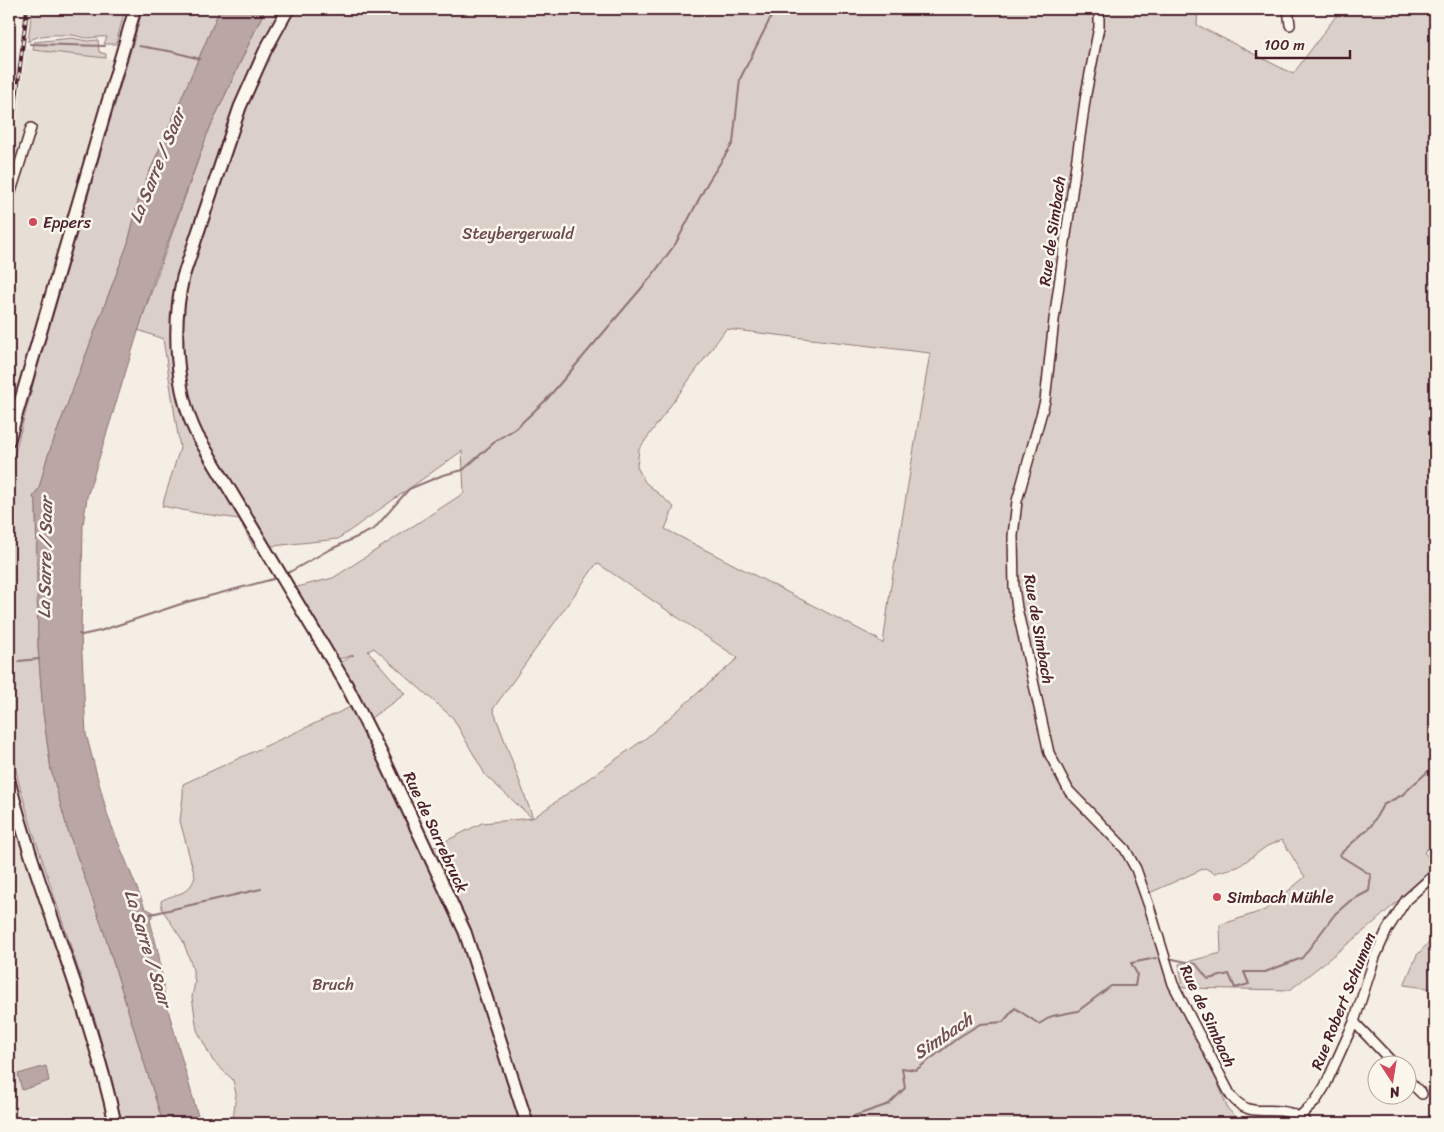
<svg xmlns="http://www.w3.org/2000/svg" width="1444" height="1132" viewBox="0 0 1444 1132" font-family="Sriracha,sans-serif">
	<style>
		.built { fill: #e7dfd6 }
		.green { fill: #dbd0c9; stroke: #92787a; fill-rule: evenodd }
		.water { fill: #baa7a5; stroke: #8d7174 }
		.lines { fill: none; stroke-linecap: round; stroke-linejoin: round }
		.stream { stroke: #8d7174; stroke-width: 2 }
		.minor-casing { stroke: #4a1f2b; stroke-width: 12 }
		.major-casing { stroke: #4a1f2b; stroke-width: 15 }
		.minor { stroke: #fbf7ec; stroke-width: 9 }
		.major { stroke: #fbf7ec; stroke-width: 11 }
		.rail-casing { stroke: #4a1f2b; stroke-width: 4 }
		.rail { stroke: #fbf7ec; stroke-width: 2; stroke-dasharray: 5.5; stroke-linecap: butt }
		.poi-dot { fill: #d1495b; stroke: #fbf7ec; stroke-width: 2 }
		.labels { text-anchor: middle; dominant-baseline: central; stroke-width: 5; stroke-linejoin: round; paint-order: stroke }
		.poi-label { font-size: 16px; fill: #4a1f2b; stroke: #fbf7ec; text-anchor: start }
		.street-label { font-size: 16px; fill: #4a1f2b; stroke: #fbf7ec }
		.park-label { font-size: 16px; fill: #6e4b52; stroke: #fbf7ec }
		.water-label { font-size: 18px; font-style: italic; fill: #714f56; stroke: #fbf7ec }
	</style>
	<rect width="100%" height="100%" fill="#f4eee4"/>
	<filter id="ink" filterUnits="userSpaceOnUse"><feTurbulence type="fractalNoise" baseFrequency=".02" numOctaves="2"/><feDisplacementMap in="SourceGraphic" scale="10" xChannelSelector="R" yChannelSelector="G"/><feConvolveMatrix kernelMatrix="1 2 1 2 8 2 1 2 1" color-interpolation-filters="sRGB"/></filter>
	<g filter="url(#ink)">
		<path class="built" d="M26,49L112,59L9,424V165L16,130Z
			M9,803L83,1027L109,1123H9Z"/>
		<path class="green" d="M32,9H125L116,44H104L107,37C100,36 94,38 87,38C82,38 76,35 71,35C58,35 38,33 28,42Z
			M143,9H220L140,194L128,243L47,458L39,488L33,497L36,502L38,647L43,713L51,770L68,831L101,923L163,1123H122L112,1080L96,1023L33,832L18,780L9,736V475L37,369Z
			M265,9H1198L1197,25L1293,74L1336,16L1345,9H1435V842L1424,852L1435,865V868L1370,926L1290,990L1183,988L1179,964L1221,953L1220,925L1265,910L1305,877L1282,840L1267,846L1238,867L1214,873L1205,868L1145,895L1163,952L1196,1027L1228,1109L1242,1123H531L468,931L432,848L482,823L532,818L486,776L453,718L374,648L368,651L405,694L368,720L334,666L354,655L335,660L293,588L333,578L464,493L462,451L338,539L254,548L239,519L197,513L162,506L180,448L163,339L138,330L208,132ZM726,329L930,353L890,592L883,644L876,638L665,529L674,507L645,482L637,467L639,449ZM597,563L738,658L646,738L533,818L493,709Z
			M72,38L87,41L98,40L99,52L106,54V58L33,50L34,42Z
			M355,705L461,933L522,1123H234L233,1120L236,1094L233,1080L213,1061L197,1030L192,997L195,982L192,966L183,941L162,909L161,901C176,892 188,897 195,877L180,821L183,796V784Z
			M1435,936V989L1404,985L1417,955Z"/>
		<path class="water" d="M220,9H265L208,132L154,280L87,497L83,525L81,634L86,734L108,817L145,908L153,912V915L150,920L159,956L165,999L200,1123H163L101,923L68,831L51,770L43,713L38,647L36,502L33,497L39,488L47,458L128,243L140,194Z
			M46,1066L49,1081L22,1090L18,1074Z"/>
		<g class="lines">
			<path class="stream" d="M9,42L14,43
				M30,44L105,46
				M139,46L174,52L200,59
				M286,574L327,551L374,529L409,489L443,475L463,470L498,439L515,429L546,400L651,277L676,243L708,182L733,143L740,79L773,13L778,9
				M79,634L82,635L100,631L187,602L277,578
				M19,661L39,659
				M151,914L261,889
				M1168,958L1196,964L1208,979L1229,974L1235,988L1249,984L1244,972H1265L1302,958L1335,914L1350,901L1369,891L1371,875L1339,855L1371,826L1383,805L1402,795L1435,765
				M853,1123L854,1116L889,1104L905,1088L902,1068L916,1070L959,1037L980,1024L1003,1022L1015,1008L1039,1024L1052,1016L1078,1011L1111,986H1135L1137,974L1131,963L1156,958"/>
			<g class="minor-casing">
				<path id="minor" d="M1099,9V27L1086,94L1054,320L1045,401L1017,501L1013,536L1014,587L1017,608L1049,753L1069,791L1125,849L1136,869L1149,906L1173,984L1231,1096C1251,1120 1266,1105 1290,1113C1296,1115 1302,1119 1307,1123
					M1288,9L1290,25
					M9,198L31,128
					M1354,1022L1394,1064
					M1406,1078L1422,1094
					M1299,1117L1315,1102L1325,1086L1354,1022L1375,957L1387,930L1406,900L1435,874"/>
			</g>
			<g class="major-casing">
				<path id="major" d="M288,9L265,51L240,107L183,277C172,325 175,391 197,435L346,684L385,761L465,932L527,1123
					M9,440L135,9
					M9,781C39,897 90,1006 115,1123"/>
			</g>
			<use href="#minor" class="minor"/>
			<use href="#major" class="major"/>
			<g class="rail-casing">
				<path id="rail" d="M9,143L15,108L27,9"/>
			</g>
			<use href="#rail" class="rail"/>
		</g>
	</g>
	<g class="poi-dot">
		<circle cx="33" cy="222" r="5"/>
		<circle cx="1217" cy="897" r="5"/>
	</g>
	<g class="labels">
		<g class="poi-label">
			<text x="43" y="222">Eppers</text>
			<text x="1227" y="897">Simbach Mühle</text>
		</g>
		<g class="street-label">
			<text transform="translate(1052 231) rotate(-82)">Rue de Simbach</text>
			<text transform="translate(1039 629) rotate(80)">Rue de Simbach</text>
			<text transform="translate(436 832) rotate(65)">Rue de Sarrebruck</text>
			<text transform="translate(1343 1001) rotate(-68)">Rue Robert Schuman</text>
			<text transform="translate(1208 1016) rotate(65)">Rue de Simbach</text>
		</g>
		<g class="park-label">
			<text x="518" y="233">Steybergerwald</text>
			<text x="333" y="984">Bruch</text>
		</g>
		<g class="water-label">
			<text transform="translate(157 166) rotate(-68)">La Sarre / Saar</text>
			<text transform="translate(45 558) rotate(-89)">La Sarre / Saar</text>
			<text transform="translate(148 948) rotate(73)">La Sarre / Saar</text>
			<text transform="translate(943 1036) rotate(-34)">Simbach</text>
		</g>
	</g>
	<rect width="1444" height="1132" fill="none" stroke="#fbf7ec" stroke-width="30"/>
	<rect x="15" y="15" width="1414" height="1102" fill="none" stroke="#4a1f2b" stroke-width="2" filter="url(#ink)"/>
	<g transform="translate(1392 1080) rotate(168)"><circle r="24" fill="#fbf7ec" stroke="#b4a19f"/>
	<path d="M0-4L9 19L0 12L-9 19Z" fill="#d1495b"/>
	<text y="-8" font-size="14" font-weight="bold" text-anchor="middle" fill="#4a1f2b">N</text>
	</g>
	<path d="M1256 50v8h94v-8" fill="none" stroke="#4a1f2b" stroke-width="2.5"/>
	<text x="1264" y="50" font-size="15" fill="#4a1f2b" stroke="#fbf7ec" stroke-width="4" paint-order="stroke">100 m</text>
</svg>
